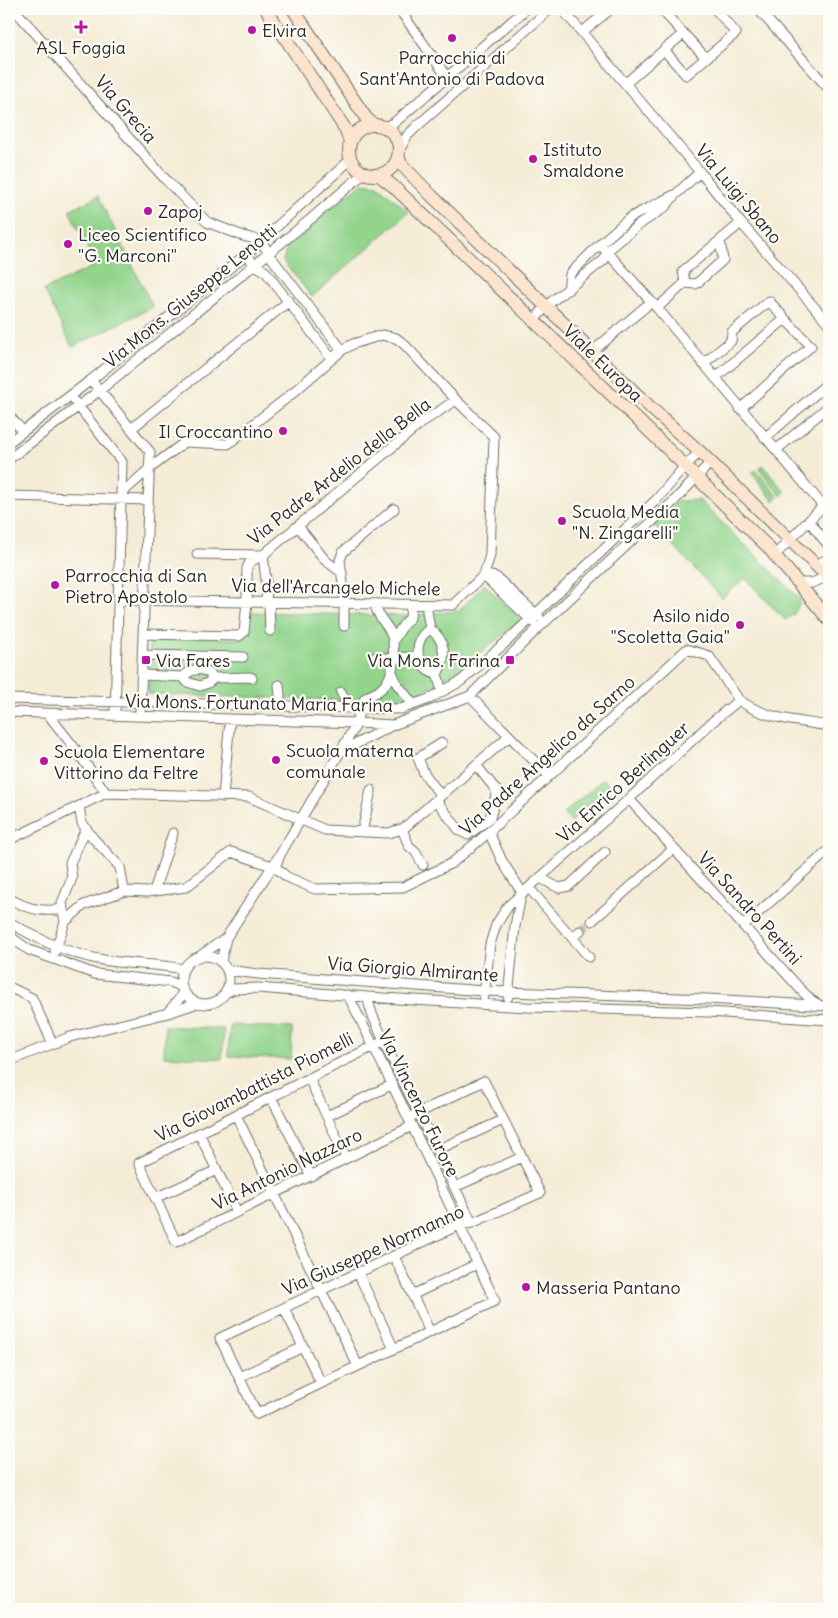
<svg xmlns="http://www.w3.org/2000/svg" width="838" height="1618" viewBox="0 0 838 1618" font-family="Delius,sans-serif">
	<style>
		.green { fill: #92d48c; stroke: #5e805c }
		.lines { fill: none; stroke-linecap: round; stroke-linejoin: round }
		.street-tunnel { stroke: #ccc5b4; stroke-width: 9; stroke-dasharray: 9 4.5; stroke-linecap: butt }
		.street-casing { stroke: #716f67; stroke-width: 11 }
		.secondary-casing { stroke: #716f67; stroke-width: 14 }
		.street { stroke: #fff; stroke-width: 9 }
		.secondary { stroke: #fbe5cf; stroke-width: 12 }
		.poi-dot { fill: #b5179e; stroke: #fdfcf7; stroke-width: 2 }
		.labels { text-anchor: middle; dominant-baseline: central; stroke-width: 4.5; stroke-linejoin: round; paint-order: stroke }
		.poi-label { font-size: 18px; fill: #2b2b2b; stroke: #fdfcf7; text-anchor: start }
		.street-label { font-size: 18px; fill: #2b2b2b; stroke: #fdfcf7 }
	</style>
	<rect width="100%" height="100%" fill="#fdfcf7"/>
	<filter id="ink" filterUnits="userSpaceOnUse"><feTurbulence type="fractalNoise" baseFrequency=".02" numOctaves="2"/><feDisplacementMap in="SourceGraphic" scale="10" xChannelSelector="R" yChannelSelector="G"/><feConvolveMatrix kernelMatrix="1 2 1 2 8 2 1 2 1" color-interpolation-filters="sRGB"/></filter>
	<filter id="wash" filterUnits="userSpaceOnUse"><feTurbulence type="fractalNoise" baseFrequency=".0096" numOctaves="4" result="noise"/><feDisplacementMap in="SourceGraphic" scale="20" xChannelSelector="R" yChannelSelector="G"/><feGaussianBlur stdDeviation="1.12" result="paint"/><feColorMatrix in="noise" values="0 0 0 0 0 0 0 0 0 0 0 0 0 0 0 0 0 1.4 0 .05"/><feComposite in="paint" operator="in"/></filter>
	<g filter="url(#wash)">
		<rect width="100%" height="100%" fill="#f4ecd6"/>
		<path class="green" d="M363,183L378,185L409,212L312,297L283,261L288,242Z
			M98,196L153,307L72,347L44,290L96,265L69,210Z
			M763,465L785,492L781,496L759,468Z
			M756,470L778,497L774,501L752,473Z
			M699,500L801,600L794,614L785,620L745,578L722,598L653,524L678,501Z
			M484,584L521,620L449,679L394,702L148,694L150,636L245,639L250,612L405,616L459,611Z
			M603,779L609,785L571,822L563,814Z
			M230,1025L292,1028L291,1059L228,1056Z
			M165,1026L224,1029L222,1059L164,1056Z"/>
	</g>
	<g filter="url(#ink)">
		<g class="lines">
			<path class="street-tunnel" d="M580,931L592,921"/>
			<g class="street-casing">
				<path id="street" d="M14,9L167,181L207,222L243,236L262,241L268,253L342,350
					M399,9L447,77
					M562,9L700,172L741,223L829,324
					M661,9L706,58L686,75L664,50L683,34
					M758,9L829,89
					M582,32L611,9
					M706,58L736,33L715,9
					M626,83L664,50
					M383,127L394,123L526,9
					M399,151L407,136L416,127L550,9
					M600,244L657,308L823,506
					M251,260L254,264L266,272L331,358
					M685,283L683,271L741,223
					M685,283L696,284L723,260L720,241
					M568,290L570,274L600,244L631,217L674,195
					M657,308L685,283
					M534,321L546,306L604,260L607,251L637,226L664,208L676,194L700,172
					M593,351L651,302
					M703,364L731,341L732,332L769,301L785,319L715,378
					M91,380L150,452L140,716
					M75,402L122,462L115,716
					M740,409L811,346L785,319
					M9,416L23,431
					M131,429L289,301
					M765,438L829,382
					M9,442L91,380L249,252L350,160
					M776,450L829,406
					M9,459L100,390L312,218L364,173
					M122,493L149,469L185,442L228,444L288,397L342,350L353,344L382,335L396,338L404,344L456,400L494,437L490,555L484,575
					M9,496L148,500
					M809,521L829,546
					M298,526L325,560L342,573
					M197,554L260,555
					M263,555L267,589L266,602
					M775,555L829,500
					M816,565L829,558
					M484,575L496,577L539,617
					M484,576L533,622
					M798,583H812L829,576
					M118,600L453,605L484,575
					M269,602L270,631
					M426,605L430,629C427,631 423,634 421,638C414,652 420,671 437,674L442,691
					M344,626V592L340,560L343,552L394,509
					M430,629C446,640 447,658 437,674
					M143,634L239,636L244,632L247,602V568L250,562L263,555L421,423L456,400
					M393,641L404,624L410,618L411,605
					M142,655L243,657
					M376,657L392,659L418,656
					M392,672L397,684L413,704
					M142,675L183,677L187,682L200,686L208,683L214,678L250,677L252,678
					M183,677C193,667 205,667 214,678
					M279,685L281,706
					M341,692L346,702L345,708
					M470,696L549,776
					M9,699L401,709L429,699L461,681L504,644L657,499L685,466L700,452
					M9,712L357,723L393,725L470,696L530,636L675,500L710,463
					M47,713L77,751L106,793
					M340,752L393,725
					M441,796L424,773L418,758L442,743
					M223,797L230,719
					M629,799L801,990L811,1000L819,1005
					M436,800L459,830L468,835L490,818L497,791L476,765
					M79,807L82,823L93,838L120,867L124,891L147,892L186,887L231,852L272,866
					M402,829L409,846L416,852L423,865
					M362,832L371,790
					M489,832L502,861L523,894
					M9,840L106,793L249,797L325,830L389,833L404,828L509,736
					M281,853L275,867L287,877L315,889L403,887L452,863L482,838L687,649L709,656L739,700C765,719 798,721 829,726
					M540,878L559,888L569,886L605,852
					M529,888L589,957
					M154,891L173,833
					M14,901C31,910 44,912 63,909
					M592,921L673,849
					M9,922C38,939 64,952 98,959C126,965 155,963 183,969
					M65,922L62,903L72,878L70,863L86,829
					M744,925L829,850
					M9,936L29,950L95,974L171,982L182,987
					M572,938L580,931
					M55,951L65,922L84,905L124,891
					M181 980a24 24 0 1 1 48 0a24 24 0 1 1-48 0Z
					M200,956L226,938L281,853L357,723C358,715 359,707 364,700C366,696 372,695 377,692C393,682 395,660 393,642C392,626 377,620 375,604
					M221,962L226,938
					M227,970L258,974L484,991L707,999L829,1006
					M9,987L32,998L53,1044
					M225,993L234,989L258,988L367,997L526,1007L708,1012L829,1020
					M348,995C399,1096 447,1199 495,1301L257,1414L220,1338L459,1225L472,1223L540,1193L484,1081L408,1118
					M484,996L490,944L496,925L508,906L629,799L712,722L739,700
					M367,997L372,1014L387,1048L472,1223
					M508,997L515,926L521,896
					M168,1012L180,998L183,990
					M384,1041L139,1163L176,1242L412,1126
					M9,1061L70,1037L168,1013L198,1003
					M309,1078L346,1158
					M271,1097L311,1176
					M236,1115L358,1366
					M327,1116L391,1085
					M199,1133L237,1212
					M437,1150L503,1120
					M455,1187L522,1157
					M155,1198L217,1170
					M394,1256L430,1332
					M358,1273L394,1349
					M412,1295L477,1264
					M284,1308L321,1383
					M239,1377L303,1347"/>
			</g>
			<g class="secondary-casing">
				<path id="secondary" d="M266,9L346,130L350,142
					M293,9L366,118L374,125
					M349 150a25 25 0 1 1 50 0a25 25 0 1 1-50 0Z
					M398,156L401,164L431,195L652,409L700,452L829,578
					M379,175L393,186L642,424L767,546L829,620"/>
			</g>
			<use href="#street" class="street"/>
			<use href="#secondary" class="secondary"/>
		</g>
	</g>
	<g class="poi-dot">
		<path d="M78.5 19.5h5v5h5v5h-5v5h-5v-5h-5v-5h5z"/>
		<circle cx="252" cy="30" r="5"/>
		<circle cx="452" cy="38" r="5"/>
		<circle cx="533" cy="159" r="5"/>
		<circle cx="148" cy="211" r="5"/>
		<circle cx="68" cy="244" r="5"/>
		<circle cx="283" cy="431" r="5"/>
		<circle cx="562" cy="521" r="5"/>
		<circle cx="55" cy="585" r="5"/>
		<circle cx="740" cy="625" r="5"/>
		<rect x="141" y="655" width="10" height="10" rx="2.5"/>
		<rect x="505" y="655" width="10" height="10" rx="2.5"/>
		<circle cx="276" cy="760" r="5"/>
		<circle cx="44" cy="761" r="5"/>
		<circle cx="526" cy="1287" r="5"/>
	</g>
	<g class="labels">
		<g class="poi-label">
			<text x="262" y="30">Elvira</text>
			<text x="81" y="47" text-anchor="middle">ASL Foggia</text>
			<text x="452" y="57" text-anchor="middle">Parrocchia di<tspan x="452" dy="21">Sant'Antonio di Padova</tspan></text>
			<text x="543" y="149">Istituto<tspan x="543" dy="21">Smaldone</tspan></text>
			<text x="158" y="211">Zapoj</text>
			<text x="78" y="234">Liceo Scientifico<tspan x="78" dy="21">"G. Marconi"</tspan></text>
			<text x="273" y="431" text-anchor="end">Il Croccantino</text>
			<text x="572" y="511">Scuola Media<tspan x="572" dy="21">"N. Zingarelli"</tspan></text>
			<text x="65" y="575">Parrocchia di San<tspan x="65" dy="21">Pietro Apostolo</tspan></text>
			<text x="730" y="615" text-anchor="end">Asilo nido<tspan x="730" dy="21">"Scoletta Gaia"</tspan></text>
			<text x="156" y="660">Via Fares</text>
			<text x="500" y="660" text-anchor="end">Via Mons. Farina</text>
			<text x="286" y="750">Scuola materna<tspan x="286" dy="21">comunale</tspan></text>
			<text x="54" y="751">Scuola Elementare<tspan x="54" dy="21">Vittorino da Feltre</tspan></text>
			<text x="536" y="1287">Masseria Pantano</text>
		</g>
		<g class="street-label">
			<text transform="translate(126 109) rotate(49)">Via Grecia</text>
			<text transform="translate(739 194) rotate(50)">Via Luigi Sbano</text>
			<text transform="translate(190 296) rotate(-39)">Via Mons. Giuseppe Lenotti</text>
			<text transform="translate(603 363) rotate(44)">Viale Europa</text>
			<text transform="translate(339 471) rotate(-38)">Via Padre Ardelio della Bella</text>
			<text transform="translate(336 587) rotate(1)">Via dell'Arcangelo Michele</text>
			<text transform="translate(259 703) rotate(1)">Via Mons. Fortunato Maria Farina</text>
			<text transform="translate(547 755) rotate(-42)">Via Padre Angelico da Sarno</text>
			<text transform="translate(623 782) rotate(-42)">Via Enrico Berlinguer</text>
			<text transform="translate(750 908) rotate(48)">Via Sandro Pertini</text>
			<text transform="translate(413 969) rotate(4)">Via Giorgio Almirante</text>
			<text transform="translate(254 1087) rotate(-27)">Via Giovambattista Piomelli</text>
			<text transform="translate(419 1103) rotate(64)">Via Vincenzo Furore</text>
			<text transform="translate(287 1169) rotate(-26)">Via Antonio Nazzaro</text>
			<text transform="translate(373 1250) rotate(-24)">Via Giuseppe Normanno</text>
		</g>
	</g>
	<rect width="838" height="1618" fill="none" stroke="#fdfcf7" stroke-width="30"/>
</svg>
